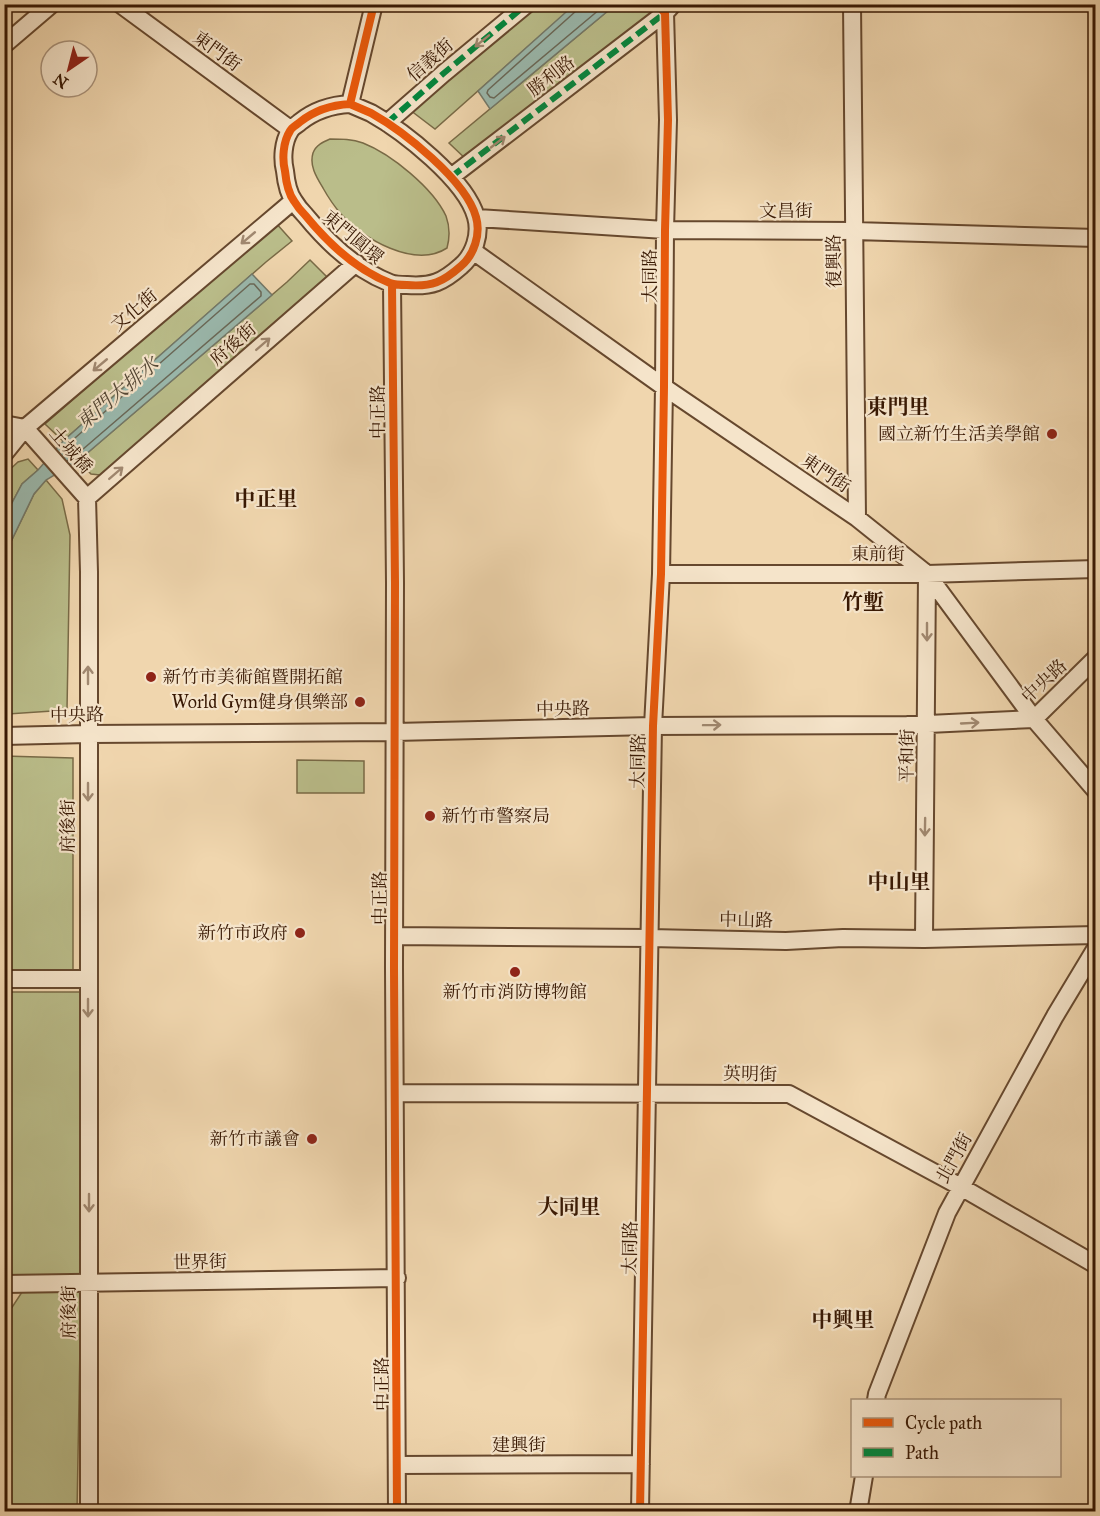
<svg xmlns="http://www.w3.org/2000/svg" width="1100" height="1516" viewBox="0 0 1100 1516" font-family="'IM FELL Great Primer','Noto Serif TC',serif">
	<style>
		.green { fill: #babd8a; stroke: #796a46; stroke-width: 1.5 }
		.water { fill: #9ab9ae; stroke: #73796a; stroke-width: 1.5 }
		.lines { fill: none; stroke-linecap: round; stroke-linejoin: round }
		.shore { stroke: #696858; stroke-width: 1.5 }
		.minor-casing { stroke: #66482e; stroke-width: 20 }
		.minor { stroke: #f5e4ca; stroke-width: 16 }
		.quiet { stroke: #00873e; stroke-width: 6; stroke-dasharray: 12 6; stroke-linecap: butt }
		.cycleway-casing { stroke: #f5e4ca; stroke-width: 11 }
		.cycleway { stroke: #e8590c; stroke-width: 8 }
		.oneway { stroke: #a08870 }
		.poi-dot { fill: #8f2418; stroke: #f5e4ca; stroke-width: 2 }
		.labels { text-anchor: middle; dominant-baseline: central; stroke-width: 4.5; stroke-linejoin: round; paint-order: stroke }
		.street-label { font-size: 18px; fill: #381803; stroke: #f5e4ca }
		.poi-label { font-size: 18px; fill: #381803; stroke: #f5e4ca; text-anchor: end }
		.water-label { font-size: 20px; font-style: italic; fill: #554836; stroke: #f5e4ca }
		.quarter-label { font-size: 21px; font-weight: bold; fill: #381803; stroke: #f5e4ca }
	</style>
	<rect width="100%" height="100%" fill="#f0d6ae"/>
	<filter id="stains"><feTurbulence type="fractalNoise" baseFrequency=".00333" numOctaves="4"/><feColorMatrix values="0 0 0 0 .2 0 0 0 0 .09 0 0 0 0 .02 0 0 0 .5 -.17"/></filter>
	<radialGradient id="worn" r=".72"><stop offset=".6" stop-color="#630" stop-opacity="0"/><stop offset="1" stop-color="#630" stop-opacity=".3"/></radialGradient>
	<path class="green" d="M537,5H575L435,129L410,110Z
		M615,5H644L652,14L468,161L449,143Z
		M330,139C342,139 352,139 363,143C391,154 433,188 446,216C450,227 450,237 447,248C415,269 363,239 341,214C334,206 328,197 323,188C317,178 309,166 313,153C316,145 323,142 330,139Z
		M275,222L292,241L266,262L63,441L45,424Z
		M310,260L331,281L100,475L91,474L78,461L287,282Z
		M28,459L38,470L22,484L5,516V474L18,462Z
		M46,480L62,499L70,535L67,710L8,714L5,554L34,494Z
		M4,756L73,758V973L5,975Z
		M297,760L364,761V793H297Z
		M5,992H88L89,1283H5Z
		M24,1289H81L77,1511L5,1512V1318Z"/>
	<path class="water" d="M575,4L615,5L490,109L478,91Z
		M252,274L272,295L78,461L46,480L34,494L5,554L8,714L5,725V516L22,484L38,470L63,441Z"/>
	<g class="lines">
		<path class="shore" d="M578,4L576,11L488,90L487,93L490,97L494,98L606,4
			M60,453L67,445L250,284H254L261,292V296L75,456L67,461"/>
		<g class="minor-casing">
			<path id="minor" d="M120,4L290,129
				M852,4L857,518
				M4,45L52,4
				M350,104C357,107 364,110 371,113C403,131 466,180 476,217C481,234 474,255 461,266C443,282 432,287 407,285C402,285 395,285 390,283C357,270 327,242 305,215C301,211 297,206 294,201C288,193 286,181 285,171C282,159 283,142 290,131C292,127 297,125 300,122C315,110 331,105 350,104Z
				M350,104L374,4
				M387,123L444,73L527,4
				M451,177L665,13L673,4
				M477,218L665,230L854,231L1096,238
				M473,251L664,387L857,518L927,574L1034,719L1096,791
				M392,284L395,583L394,968L397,1512
				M4,424L25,428L87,498
				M4,454L25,428L293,201
				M661,574H927L1096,569
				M4,736L88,734L395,732L653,726L907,725L1034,719L1096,658
				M395,936L650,938L786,941L843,938L924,939L1096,935
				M924,939L927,574
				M4,979H88
				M396,1093L789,1094L961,1187L1096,1265
				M4,1284L397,1278
				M876,1400L877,1394L947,1213L1055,1016L1096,948
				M397,1465L641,1464
				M89,1512V572L87,498L356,263
				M640,1512L653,726L661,574L664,387L665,230L668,120L665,13L657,4
				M858,1512L864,1476"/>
		</g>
		<use href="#minor" class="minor"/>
		<path class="quiet" d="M387,123L444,73L527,4
			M451,177L665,13L673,4"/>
		<g class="cycleway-casing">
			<path id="cycleway" d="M350,104C357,107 364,110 371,113C403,131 466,180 476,217C481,234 474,255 461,266C443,282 432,287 407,285C402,285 395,285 390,283C357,270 327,242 305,215C301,211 297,206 294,201C288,193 286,181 285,171C282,159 283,142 290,131C292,127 297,125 300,122C315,110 331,105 350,104Z
				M350,104L374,4
				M392,284L395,583L394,968L397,1512
				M640,1512L653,726L661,574L664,387L665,230L668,120L665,13L657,4"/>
		</g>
		<use href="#cycleway" class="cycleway"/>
	</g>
	<defs><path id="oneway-shaft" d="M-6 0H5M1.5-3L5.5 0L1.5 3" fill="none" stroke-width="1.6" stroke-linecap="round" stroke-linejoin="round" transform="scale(1.5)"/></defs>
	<g class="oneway">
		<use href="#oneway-shaft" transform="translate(482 41) rotate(141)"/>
		<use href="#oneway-shaft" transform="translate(498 142) rotate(-38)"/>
		<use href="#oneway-shaft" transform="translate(248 238) rotate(140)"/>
		<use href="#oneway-shaft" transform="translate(263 344) rotate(-41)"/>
		<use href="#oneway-shaft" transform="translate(100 365) rotate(140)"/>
		<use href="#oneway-shaft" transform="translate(116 473) rotate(-41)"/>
		<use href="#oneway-shaft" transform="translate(927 632) rotate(90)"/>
		<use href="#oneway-shaft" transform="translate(88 675) rotate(-90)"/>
		<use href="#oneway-shaft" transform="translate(970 723) rotate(-3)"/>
		<use href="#oneway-shaft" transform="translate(712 725) rotate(-1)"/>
		<use href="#oneway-shaft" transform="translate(88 792) rotate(90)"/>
		<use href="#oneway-shaft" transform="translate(925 827) rotate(91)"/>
		<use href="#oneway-shaft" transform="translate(88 1008) rotate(90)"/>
		<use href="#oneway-shaft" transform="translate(89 1203) rotate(90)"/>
	</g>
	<g class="poi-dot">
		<circle cx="1052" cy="434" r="6"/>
		<circle cx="151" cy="677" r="6"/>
		<circle cx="360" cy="702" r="6"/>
		<circle cx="430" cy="816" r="6"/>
		<circle cx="300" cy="933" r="6"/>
		<circle cx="515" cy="972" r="6"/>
		<circle cx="312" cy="1139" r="6"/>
	</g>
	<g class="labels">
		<g class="street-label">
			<text transform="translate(217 51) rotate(36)">東門街</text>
			<text transform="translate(430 60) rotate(-41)">信義街</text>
			<text transform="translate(551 76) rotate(-38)">勝利路</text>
			<text x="786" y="211">文昌街</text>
			<text transform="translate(353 237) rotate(40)">東門圓環</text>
			<text transform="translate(834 261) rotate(-91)">復興路</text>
			<text transform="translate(650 276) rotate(-90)">大同路</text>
			<text transform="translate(134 310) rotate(-40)">文化街</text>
			<text transform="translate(233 344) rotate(-41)">府後街</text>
			<text transform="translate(378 412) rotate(-90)">中正路</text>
			<text transform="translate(71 450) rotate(49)">土城橋</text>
			<text transform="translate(826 473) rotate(34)">東門街</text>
			<text x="878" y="554">東前街</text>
			<text transform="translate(1044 681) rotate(-43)">中央路</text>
			<text transform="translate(563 709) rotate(-1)">中央路</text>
			<text transform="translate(77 715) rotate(-1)">中央路</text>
			<text transform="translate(907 756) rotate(-89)">平和街</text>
			<text transform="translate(638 762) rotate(-89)">大同路</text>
			<text transform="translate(68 826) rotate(-90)">府後街</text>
			<text transform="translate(380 898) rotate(-90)">中正路</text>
			<text transform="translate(746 920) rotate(1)">中山路</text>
			<text transform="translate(750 1074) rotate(1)">英明街</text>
			<text transform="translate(954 1158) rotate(-61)">北門街</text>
			<text transform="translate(630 1248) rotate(-89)">大同路</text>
			<text transform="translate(200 1262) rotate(-1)">世界街</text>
			<text transform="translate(69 1312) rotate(-90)">府後街</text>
			<text transform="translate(382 1384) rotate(-90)">中正路</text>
			<text x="519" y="1445">建興街</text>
		</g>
		<g class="poi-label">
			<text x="1040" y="434">國立新竹生活美學館</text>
			<text x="163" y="677" text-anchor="start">新竹市美術館暨開拓館</text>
			<text x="348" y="702">World Gym健身俱樂部</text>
			<text x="442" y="816" text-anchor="start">新竹市警察局</text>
			<text x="288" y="933">新竹市政府</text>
			<text x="515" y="992" text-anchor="middle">新竹市消防博物館</text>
			<text x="300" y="1139">新竹市議會</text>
		</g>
		<g class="water-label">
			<text transform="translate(117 393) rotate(-40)">東門大排水</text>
		</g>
		<g class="quarter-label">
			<text x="898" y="407">東門里</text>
			<text x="266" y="499">中正里</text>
			<text x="863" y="602">竹塹</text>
			<text x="899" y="882">中山里</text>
			<text x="569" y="1207">大同里</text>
			<text x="843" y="1320">中興里</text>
		</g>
	</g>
	<rect width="1100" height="1516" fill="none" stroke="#f0d6ae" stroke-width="24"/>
	<rect x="6" y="6" width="1088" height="1504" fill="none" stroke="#381803" stroke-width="3"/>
	<rect x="12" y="12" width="1076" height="1492" fill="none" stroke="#381803" stroke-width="1.5"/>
	<rect x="851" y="1399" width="210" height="78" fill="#f5e4ca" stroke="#a9927a" stroke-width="1.5"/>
	<rect x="863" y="1418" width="30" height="9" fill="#e8590c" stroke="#a9927a" stroke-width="1.5"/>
	<text x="905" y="1429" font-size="18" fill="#381803">Cycle path</text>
	<rect x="863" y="1448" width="30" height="9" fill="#00873e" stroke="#a9927a" stroke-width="1.5"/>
	<text x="905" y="1459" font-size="18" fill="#381803">Path</text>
	<g transform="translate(69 69) rotate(215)"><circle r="28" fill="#f5e4ca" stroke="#a9927a" stroke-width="1.5"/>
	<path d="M0-4.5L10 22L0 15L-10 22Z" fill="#8f2418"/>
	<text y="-9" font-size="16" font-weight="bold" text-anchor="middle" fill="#381803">N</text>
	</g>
	<rect width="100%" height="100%" filter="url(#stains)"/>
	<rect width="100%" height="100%" fill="url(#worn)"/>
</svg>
